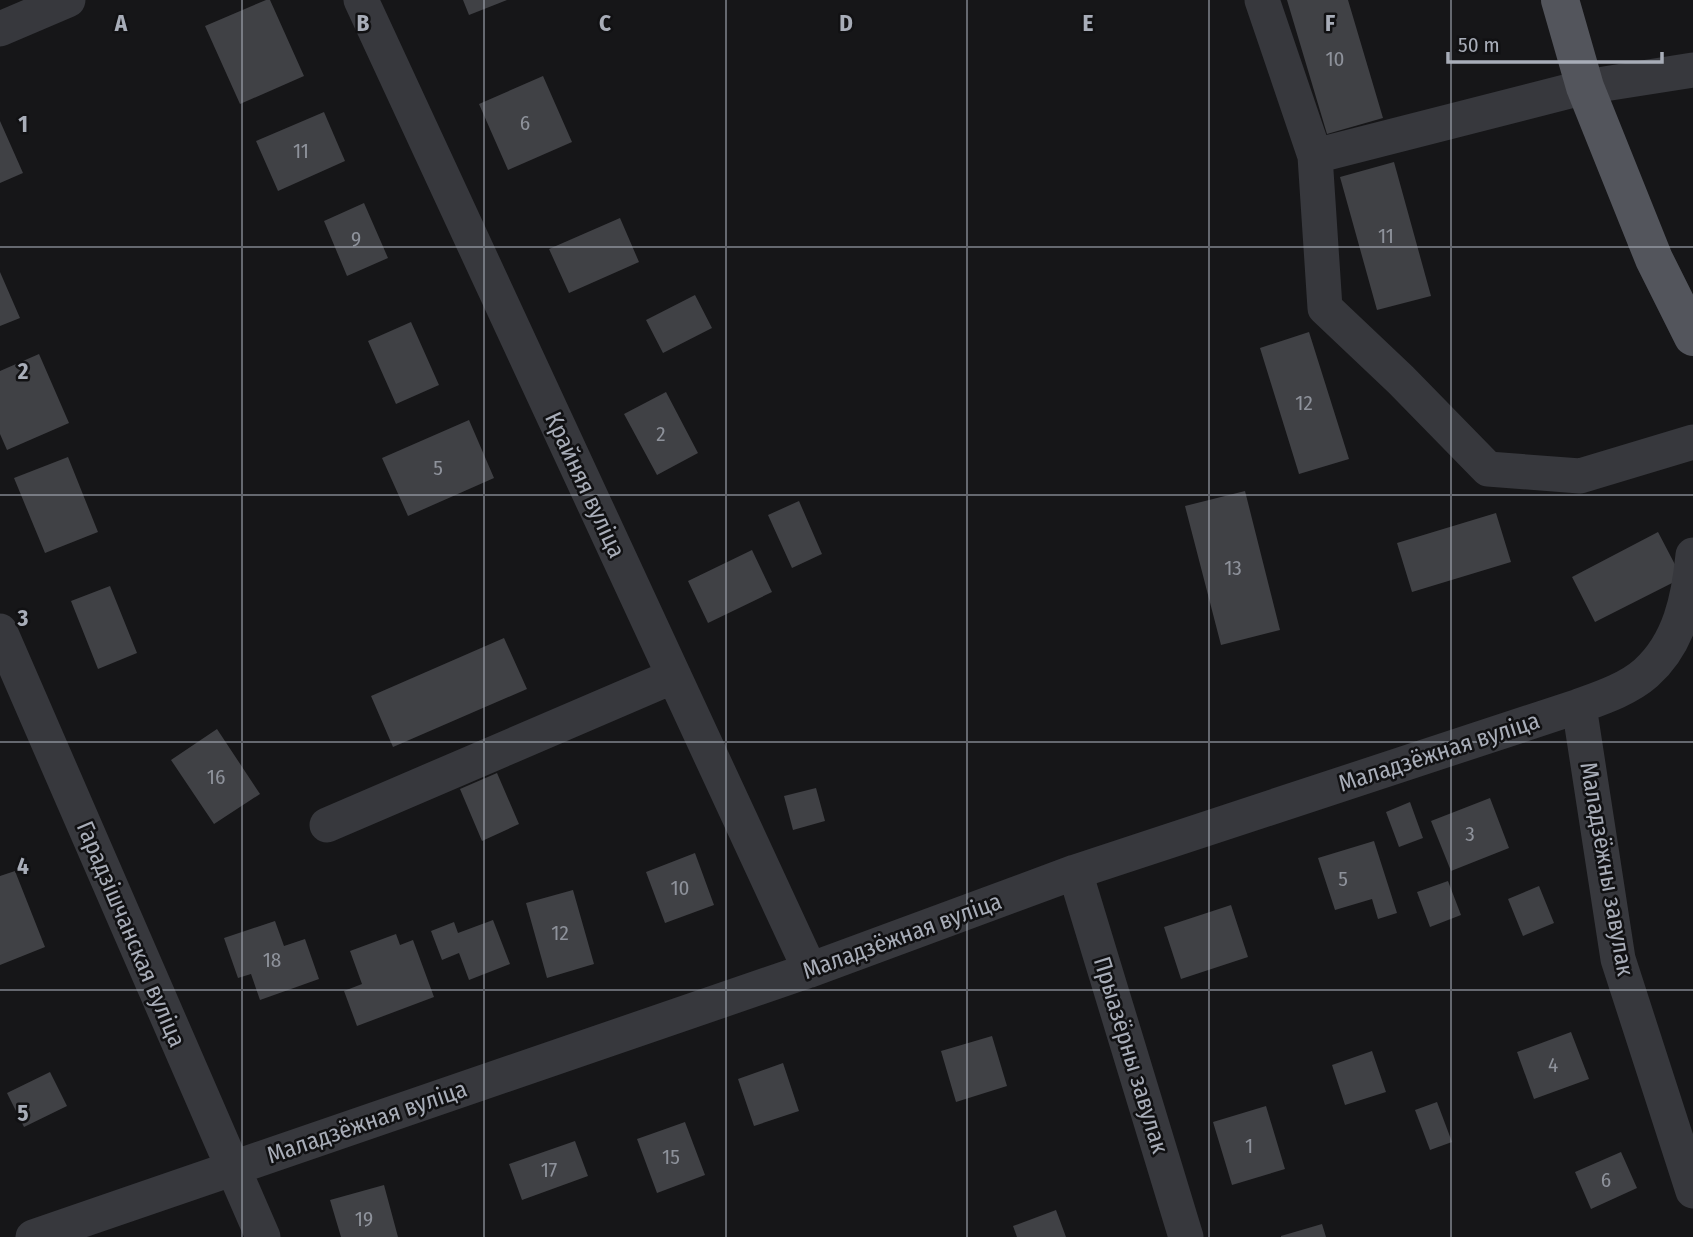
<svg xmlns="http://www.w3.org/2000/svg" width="1693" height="1237" viewBox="0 0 1693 1237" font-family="'Fira Sans Condensed',sans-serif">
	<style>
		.building { fill: #404145 }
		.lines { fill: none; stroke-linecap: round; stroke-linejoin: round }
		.minor { stroke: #37383d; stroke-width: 35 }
		.major { stroke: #53555c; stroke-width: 38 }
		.grid { fill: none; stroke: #a8adb8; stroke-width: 2; stroke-opacity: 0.55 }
		.labels { text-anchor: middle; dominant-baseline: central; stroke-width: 5; stroke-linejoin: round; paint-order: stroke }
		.number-label { font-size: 21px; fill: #8e929b }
		.street-label { font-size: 24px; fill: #a8adb8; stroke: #111113 }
		.grid-label { font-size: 23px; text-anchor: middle; font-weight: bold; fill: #a8adb8; stroke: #111113; stroke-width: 5; stroke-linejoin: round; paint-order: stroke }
	</style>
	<rect width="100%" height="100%" fill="#161618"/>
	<path class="building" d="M266,0H270L304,76L240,104L205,26Z
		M463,0H507L469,15Z
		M1287,0H1348L1383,118L1327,134Z
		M543,76L572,142L508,170L479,104Z
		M324,112L345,161L278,191L256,141Z
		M0,121L23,173L0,183Z
		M1394,162L1431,296L1377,310L1340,177Z
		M364,203L388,258L347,276L324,221Z
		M620,218L639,262L569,293L549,249Z
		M0,272L20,318L0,326Z
		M695,295L712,328L663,353L646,320Z
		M411,322L439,385L396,404L368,341Z
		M1309,332L1349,459L1299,474L1260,348Z
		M39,354L69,423L7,450L0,434V371Z
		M666,392L698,453L657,475L624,414Z
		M469,420L494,478L408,516L382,458Z
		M68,457L98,532L45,553L14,478Z
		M1245,491L1280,630L1221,645L1185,506Z
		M799,501L822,554L792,568L768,515Z
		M1496,513L1511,562L1412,592L1397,543Z
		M1658,532L1682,578L1595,622L1572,577Z
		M752,550L772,592L708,623L688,581Z
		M110,586L137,653L98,669L71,601Z
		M504,638L527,689L393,747L371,696Z
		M217,729L260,794L214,824L171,760Z
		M497,773L519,824L482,841L460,789Z
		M816,788L825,821L793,830L784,796Z
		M1490,798L1509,848L1451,871L1431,821Z
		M1410,802L1423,838L1399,847L1386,812Z
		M1374,841L1397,913L1378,919L1372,899L1335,910L1318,858Z
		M695,853L714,905L665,923L646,872Z
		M15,871L45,947L0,965V876Z
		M1448,881L1461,915L1430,927L1417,892Z
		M1539,886L1554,923L1523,936L1508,899Z
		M573,890L594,964L547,978L526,903Z
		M1231,905L1248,957L1181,979L1164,927Z
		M493,920L510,964L469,980L459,953L442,960L431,931L454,922L458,933Z
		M275,921L284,946L305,939L319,979L260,1000L251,974L238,978L224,938Z
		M396,934L400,945L413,940L434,997L357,1026L344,991L362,984L350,951Z
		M1571,1032L1589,1079L1534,1099L1517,1052Z
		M992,1036L1007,1086L956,1102L941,1051Z
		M1372,1051L1386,1092L1345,1105L1332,1065Z
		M783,1063L799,1111L754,1126L738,1079Z
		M50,1072L67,1106L24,1127L7,1093Z
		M1437,1102L1452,1142L1430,1150L1415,1110Z
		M1266,1106L1285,1169L1232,1185L1213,1122Z
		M685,1122L705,1175L657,1193L637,1139Z
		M575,1141L588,1176L522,1200L509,1164Z
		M1621,1152L1637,1188L1591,1209L1575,1172Z
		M384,1185L398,1237H341L330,1200Z
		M1056,1210L1066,1237H1017L1013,1226Z
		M1322,1224L1326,1237H1281V1236Z"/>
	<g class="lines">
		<path class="minor" d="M361,0L810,970
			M1262,0L1315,156L1585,87L1693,70
			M0,29L68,0
			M1315,156L1325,308L1401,380L1488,469L1580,476L1693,442
			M0,631L263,1237
			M1579,706L1618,959L1693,1191
			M327,825L674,676
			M1075,872L1186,1237
			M33,1237L810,970L1075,872L1579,706C1601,698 1628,689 1646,673C1680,643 1689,597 1693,555"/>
		<path class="major" d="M1560,0L1585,87L1654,259L1693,337"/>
	</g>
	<path class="grid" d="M242,0V1237M484,0V1237M726,0V1237M967,0V1237M1209,0V1237M1451,0V1237M0,247H1693M0,495H1693M0,742H1693M0,990H1693"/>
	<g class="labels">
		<g class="number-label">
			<text x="1335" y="59">10</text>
			<text x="525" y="123">6</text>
			<text x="301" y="151">11</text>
			<text x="1386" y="236">11</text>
			<text x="356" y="239">9</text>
			<text x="1304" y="403">12</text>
			<text x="661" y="434">2</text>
			<text x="438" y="468">5</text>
			<text x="1233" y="568">13</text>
			<text x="216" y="777">16</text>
			<text x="1470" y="834">3</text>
			<text x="1343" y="879">5</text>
			<text x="680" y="888">10</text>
			<text x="560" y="933">12</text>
			<text x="272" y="960">18</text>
			<text x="1553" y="1065">4</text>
			<text x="1249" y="1146">1</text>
			<text x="671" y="1157">15</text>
			<text x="549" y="1170">17</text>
			<text x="1606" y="1180">6</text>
			<text x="364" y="1219">19</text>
		</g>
		<g class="street-label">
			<text transform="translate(585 485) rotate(65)">Крайняя вуліца</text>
			<text transform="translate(1439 752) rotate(-18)">Маладзёжная вуліца</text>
			<text transform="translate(1607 869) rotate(80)">Маладзёжны завулак</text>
			<text transform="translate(131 934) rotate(67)">Гарадзішчанская вуліца</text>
			<text transform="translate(902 936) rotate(-20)">Маладзёжная вуліца</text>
			<text transform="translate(1131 1055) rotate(73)">Прыазёрны завулак</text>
			<text transform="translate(367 1122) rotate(-19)">Маладзёжная вуліца</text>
		</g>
	</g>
	<g class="grid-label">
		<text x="121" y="31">A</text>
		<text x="363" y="31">B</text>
		<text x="605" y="31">C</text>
		<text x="846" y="31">D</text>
		<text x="1088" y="31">E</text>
		<text x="1330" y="31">F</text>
		<text x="23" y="132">1</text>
		<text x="23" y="379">2</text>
		<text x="23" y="626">3</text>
		<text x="23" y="874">4</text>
		<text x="23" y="1121">5</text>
	</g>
	<path d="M1448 52v10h214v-10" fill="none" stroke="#a8adb8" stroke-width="3.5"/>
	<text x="1458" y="52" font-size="21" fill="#a8adb8" stroke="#111113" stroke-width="5" paint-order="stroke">50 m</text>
</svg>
